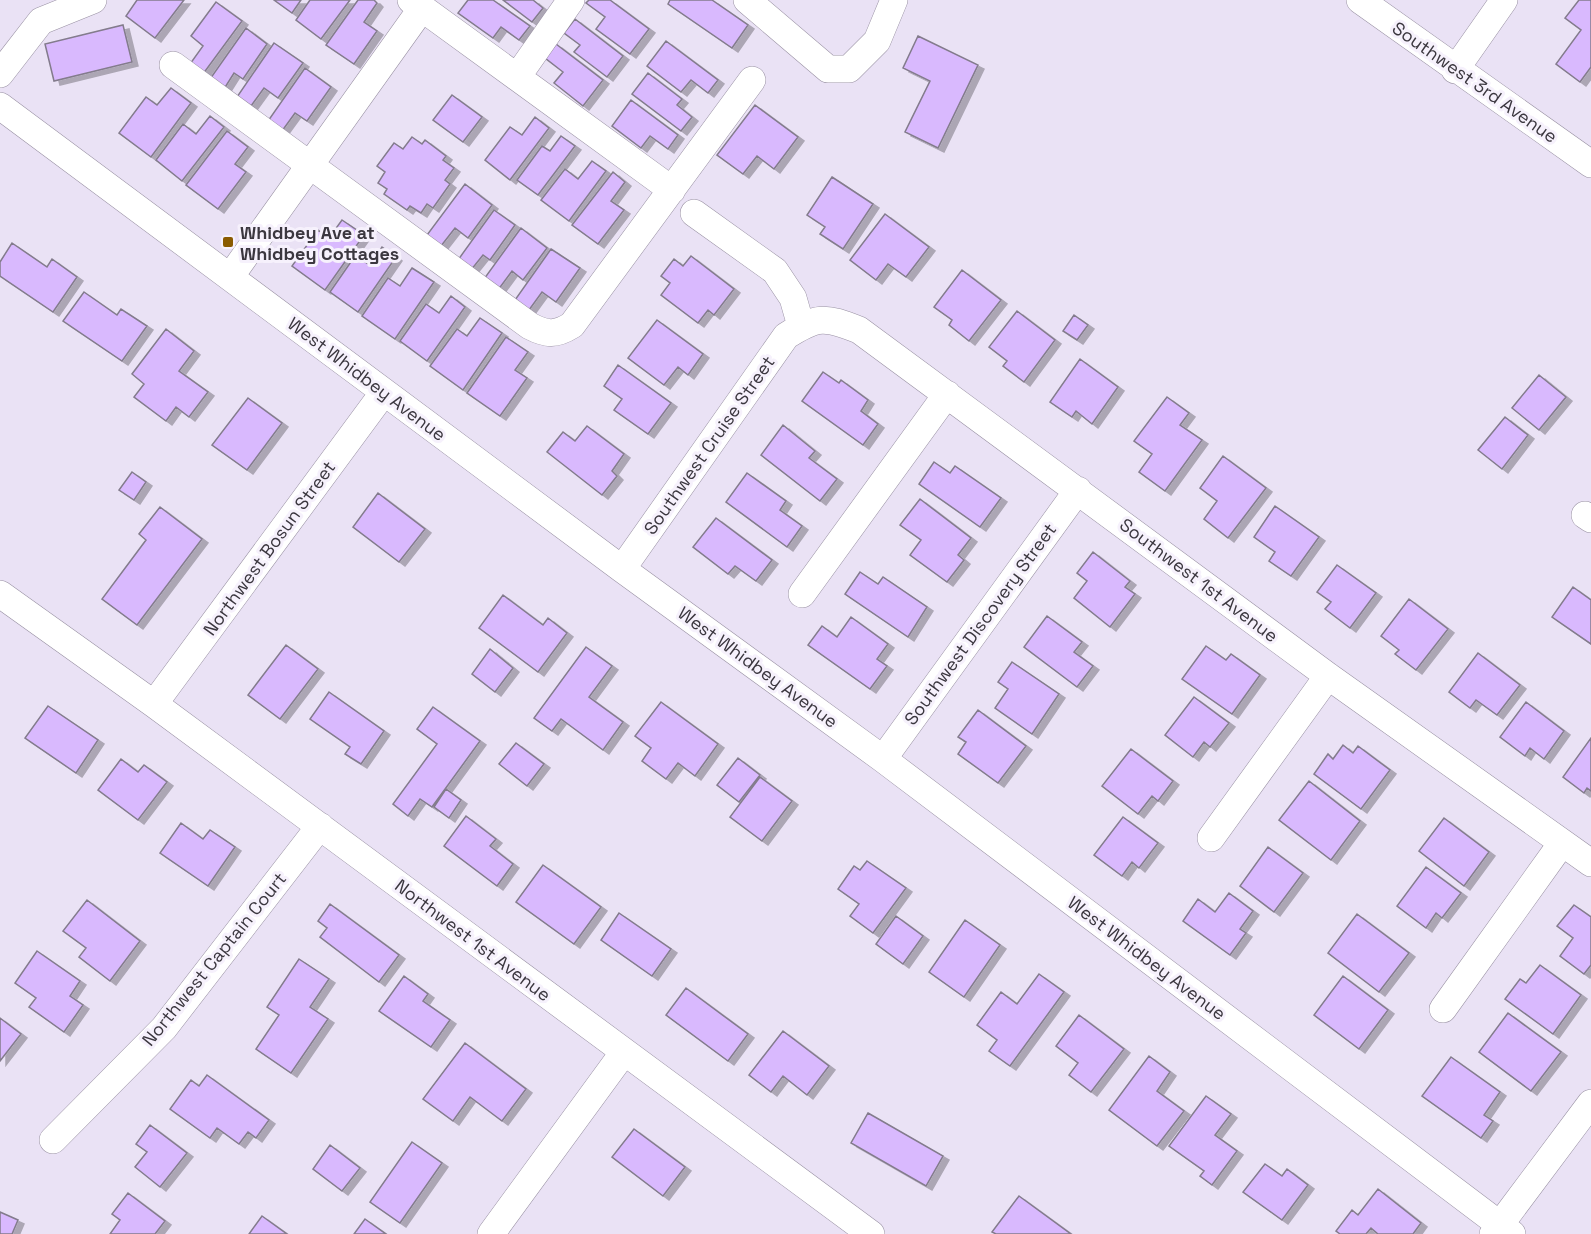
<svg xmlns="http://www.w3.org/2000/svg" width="1591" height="1234" viewBox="0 0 1591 1234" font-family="'Space Grotesk',sans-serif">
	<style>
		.building { fill: #d9b9fe; stroke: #837b8c; stroke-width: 1.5; filter: url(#shadow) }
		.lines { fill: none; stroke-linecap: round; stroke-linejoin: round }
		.minor-casing { stroke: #9991a3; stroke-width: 28 }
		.minor { stroke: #fff; stroke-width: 27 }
		.poi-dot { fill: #8a5b00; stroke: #f6f1fc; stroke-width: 2 }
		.labels { text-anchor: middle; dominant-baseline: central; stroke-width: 6; stroke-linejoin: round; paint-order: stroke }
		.street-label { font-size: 18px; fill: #3b373f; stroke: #f6f1fc }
		.poi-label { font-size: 18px; font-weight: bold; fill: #3b373f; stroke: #f6f1fc; text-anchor: start }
	</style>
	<defs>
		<filter id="shadow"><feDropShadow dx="6" dy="4" stdDeviation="0" flood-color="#0004"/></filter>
	</defs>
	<rect width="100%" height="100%" fill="#eae2f5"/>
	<path class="building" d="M137,0H184L155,38L126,16Z
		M274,0H301L292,13Z
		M310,0H350L321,39L296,20Z
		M358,0H374L377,3L364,22L377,31L354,64L326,45Z
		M468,0H493L530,26L519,40L501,27L493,38L458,13Z
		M503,0H533L543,8L532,22Z
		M589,0H610L649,29L630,54L596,29L605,17L586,3Z
		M670,0H712L748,25L732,48L668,4Z
		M1579,0H1591V67L1580,82L1556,64L1581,30L1565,18Z
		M216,2L242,21L203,74L190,64L203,46L191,36Z
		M575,19L623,56L607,77L574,52L580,45L564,33Z
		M123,25L132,62L54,81L45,44Z
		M246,28L267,44L243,79L234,73L224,89L210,79Z
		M918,36L978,65L938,148L905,132L930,81L903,68Z
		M666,41L718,80L708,93L691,80L681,92L647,66Z
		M274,43L303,63L278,98L264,88L251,106L237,97Z
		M556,44L603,80L583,106L554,83L563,72L545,58Z
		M305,68L331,87L307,121L295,113L282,131L268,121Z
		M648,73L682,99L677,105L692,117L681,131L632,94Z
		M171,88L191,103L151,157L119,133L146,97L157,105Z
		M452,95L482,117L463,142L433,120Z
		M631,100L678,135L668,149L650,136L641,148L612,126Z
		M755,105L798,137L774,169L757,156L743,174L717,155Z
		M210,116L224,127L182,181L156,160L183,124L196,134Z
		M535,117L549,128L510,180L485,160L510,127L522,135Z
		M227,131L248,147L235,164L246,172L218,209L186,185Z
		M561,136L575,146L538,195L517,180L542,146L550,151Z
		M412,137L422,144L425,140L446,156L443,160L454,168L445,180L450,184L433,208L427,204L421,213L410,206L407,210L384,194L387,189L378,183L385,172L377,166L394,143L403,149Z
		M592,161L606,171L569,221L541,200L565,169L578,179Z
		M613,172L625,182L611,201L624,210L598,244L572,225Z
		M832,177L873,204L843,249L820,234L825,227L807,215Z
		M465,184L492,205L468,238L455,228L441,246L427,235Z
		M494,210L515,225L490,260L483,255L471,270L458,260Z
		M885,214L929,247L906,277L888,264L876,280L850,260Z
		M342,220L364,235L325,290L292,266L318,230L329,238Z
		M521,228L547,248L523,280L512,271L498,290L484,279Z
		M12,243L47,267L52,259L77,277L53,312L0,276V262Z
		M382,247L396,257L358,312L330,292L355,256L370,265Z
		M551,249L580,268L556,302L542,292L529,310L515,300Z
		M691,256L734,289L714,315L708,310L698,323L661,295L670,283L661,276L674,259L683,266Z
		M412,268L434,282L395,339L362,316L388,278L400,286Z
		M962,270L1001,300L969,341L949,325L952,320L934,307Z
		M84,292L117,315L121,309L147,326L122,361L63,321Z
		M451,296L465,307L427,361L400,341L426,304L439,313Z
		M1017,311L1055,340L1024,382L1003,366L1007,361L989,347Z
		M1074,315L1088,325L1077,340L1063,331Z
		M480,318L502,333L463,390L430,366L457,329L467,336Z
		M657,320L703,354L688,375L678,367L664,385L628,358Z
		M166,329L194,351L179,371L208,392L189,417L176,407L166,421L134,397L144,384L132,374Z
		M506,337L528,352L515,370L527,378L500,416L467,393Z
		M1080,359L1118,387L1092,424L1076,411L1072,417L1050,402Z
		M618,365L671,403L648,434L614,410L622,399L604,386Z
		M823,372L839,383L841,380L868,400L861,411L878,424L863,445L802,401Z
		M1539,375L1566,397L1539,430L1512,408Z
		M1167,397L1189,413L1180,425L1202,440L1165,491L1139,472L1152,454L1134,441Z
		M248,398L282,423L247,470L212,445Z
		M1505,417L1528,435L1502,469L1478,450Z
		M783,425L815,451L809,458L837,479L820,501L761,455Z
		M587,426L624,454L612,471L617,476L602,495L547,452L563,432L575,441Z
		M1223,456L1266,488L1228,538L1204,519L1217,501L1200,488Z
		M934,462L950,473L955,466L1001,498L980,527L919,484Z
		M132,472L146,482L134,500L119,490Z
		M747,473L786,501L780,510L802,526L787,547L726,502Z
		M378,493L425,529L399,562L353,527Z
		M920,499L971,538L958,555L964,560L947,582L910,555L921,540L900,525Z
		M1275,506L1319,537L1291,576L1269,561L1275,552L1254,537Z
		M160,507L202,539L137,625L102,599L146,540L139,534Z
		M716,518L772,560L756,581L735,566L728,574L693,547Z
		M1093,552L1130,581L1125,587L1135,594L1110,627L1074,598L1087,581L1077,573Z
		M1337,565L1376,593L1350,628L1325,609L1331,602L1317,592Z
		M860,572L878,584L883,577L927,607L908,637L845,594Z
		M1573,587L1591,600V644L1552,617Z
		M503,595L543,625L548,618L567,633L538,672L479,628Z
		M1409,599L1448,629L1416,670L1395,654L1399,650L1381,636Z
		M1047,616L1082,642L1074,652L1093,666L1077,687L1024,647Z
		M851,617L888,644L877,659L887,666L870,689L808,645L822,626L837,637Z
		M286,645L318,669L280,719L248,695Z
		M1206,646L1226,660L1231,654L1260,675L1232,714L1182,679Z
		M586,647L612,666L589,697L623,722L603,750L561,719L552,731L534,718Z
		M490,649L513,668L495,692L472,674Z
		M1478,653L1520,685L1497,715L1476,700L1470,708L1449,692Z
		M1012,662L1059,694L1032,734L995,708L1008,689L998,682Z
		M329,692L384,731L361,764L345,754L350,747L310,719Z
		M1194,697L1229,723L1210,747L1204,742L1193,757L1165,735Z
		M661,702L718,744L695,776L678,763L666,779L642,761L651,748L635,736Z
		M1526,702L1564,731L1544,759L1530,748L1525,756L1500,737Z
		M48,706L98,740L76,773L25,738Z
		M433,707L480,741L432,807L420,799L408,816L393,804L437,744L417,729Z
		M978,710L1026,746L998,783L958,754L966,742L958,737Z
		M1591,738V791L1587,788L1584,793L1563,777Z
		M516,743L544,764L527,786L499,764Z
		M1343,745L1353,753L1358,746L1390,770L1361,809L1314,774L1328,754L1333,759Z
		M1131,749L1173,781L1158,801L1152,796L1138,814L1102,786Z
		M738,758L760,775L739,802L717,785Z
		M121,759L138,772L144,765L167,782L138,820L98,790Z
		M760,777L792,801L762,841L730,817Z
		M1309,781L1360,821L1331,860L1279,820Z
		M446,789L461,800L449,818L434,807Z
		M466,816L496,839L490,846L513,864L497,886L444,846Z
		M1123,817L1158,843L1139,868L1132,862L1122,876L1094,855Z
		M1444,818L1489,852L1464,886L1419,851Z
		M181,823L203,839L210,830L235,847L208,886L160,853Z
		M1268,847L1303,873L1274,912L1240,886Z
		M867,861L906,888L873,933L850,916L859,904L838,889L854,866L860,870Z
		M543,865L601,907L574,944L516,902Z
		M1426,867L1461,893L1442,918L1436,913L1426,928L1397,906Z
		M1229,893L1253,911L1240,929L1246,933L1230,955L1183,921L1198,899L1215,912Z
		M87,900L140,941L110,981L79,957L86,948L63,931Z
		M330,904L399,955L379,982L320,937L327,928L318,921Z
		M1574,905L1591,917V965L1584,974L1560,956L1573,938L1557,926Z
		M619,913L671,949L652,976L601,940Z
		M1357,914L1409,953L1379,992L1328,953Z
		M896,916L923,936L903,964L876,944Z
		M965,920L1000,945L964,997L929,972Z
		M37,951L80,981L70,996L83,1005L64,1032L29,1007L36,998L15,983Z
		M299,959L329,979L310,1007L328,1019L291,1073L256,1049L279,1015L267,1007Z
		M1540,965L1581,995L1553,1034L1505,999L1520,979L1526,983Z
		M1039,974L1064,992L1010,1066L989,1051L997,1040L977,1025L1001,992L1017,1004Z
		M404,976L428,994L423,1001L450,1020L431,1047L379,1011Z
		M1343,976L1388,1010L1359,1049L1314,1015Z
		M686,988L748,1034L728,1061L666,1015Z
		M1508,1013L1561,1052L1531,1091L1479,1052Z
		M1079,1015L1124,1049L1091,1092L1069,1075L1078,1063L1056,1046Z
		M0,1018L21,1034L0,1061Z
		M783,1031L829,1066L807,1095L783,1076L771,1092L749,1075Z
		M465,1043L526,1089L502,1121L470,1097L453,1121L423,1099Z
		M1149,1056L1170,1072L1157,1091L1184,1111L1157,1146L1109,1110Z
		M1451,1057L1500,1092L1484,1115L1493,1121L1481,1138L1422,1096Z
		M207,1075L269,1120L256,1138L248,1132L239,1144L217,1128L210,1138L170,1109L191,1080L199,1086Z
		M1206,1096L1231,1114L1215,1135L1237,1151L1212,1185L1200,1176L1204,1171L1169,1146Z
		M868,1113L943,1156L926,1186L851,1143Z
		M150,1125L187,1153L160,1187L135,1167L147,1152L136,1144Z
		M634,1129L685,1167L663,1196L612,1157Z
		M412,1142L442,1163L400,1223L370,1202Z
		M330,1145L360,1168L342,1191L313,1169Z
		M1265,1164L1282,1176L1287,1169L1308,1185L1282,1220L1243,1192Z
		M1378,1189L1421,1223L1413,1234H1378L1371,1228L1366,1234H1340L1336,1231L1352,1210L1358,1215Z
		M128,1193L165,1221L155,1234H110L120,1220L112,1214Z
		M1019,1196L1071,1234H996L992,1232Z
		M0,1212L18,1220L12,1234H0Z
		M262,1216L287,1234H249Z
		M365,1219L386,1234H354Z"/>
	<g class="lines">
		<g class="minor-casing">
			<path id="minor" d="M411,0L672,190
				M747,0L828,69H849L877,41L894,0
				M1360,0L1591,164
				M173,65L530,326C547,335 556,335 572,325L752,80
				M1455,70L1504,0
				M0,74L41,21L93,0
				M517,77L571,0
				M0,106L622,569L883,759L1512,1234
				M694,213L775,271L793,298L801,326
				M230,277L422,8
				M1585,515L1591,519
				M622,569L786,336C817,316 825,316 859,330L1328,676L1591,863
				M0,594L154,704L871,1234
				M802,594L947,394
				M154,704L384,392
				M883,759L1078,490
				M1211,838L1328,676
				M1443,1009L1562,843
				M53,1140L164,1028L320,826
				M491,1234L624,1052
				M1493,1234L1591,1103"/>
		</g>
		<use href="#minor" class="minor"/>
	</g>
	<rect class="poi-dot" x="222" y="236" width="12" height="12" rx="3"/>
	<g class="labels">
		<g class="street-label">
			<text transform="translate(1475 82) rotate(35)">Southwest 3rd Avenue</text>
			<text transform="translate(367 379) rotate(37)">West Whidbey Avenue</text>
			<text transform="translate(709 445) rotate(-55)">Southwest Cruise Street</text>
			<text transform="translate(269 548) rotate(-54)">Northwest Bosun Street</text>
			<text transform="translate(1199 580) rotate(37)">Southwest 1st Avenue</text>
			<text transform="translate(980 624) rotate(-54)">Southwest Discovery Street</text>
			<text transform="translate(758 667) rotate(36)">West Whidbey Avenue</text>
			<text transform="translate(473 940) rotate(37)">Northwest 1st Avenue</text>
			<text transform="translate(1147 958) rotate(37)">West Whidbey Avenue</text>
			<text transform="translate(214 959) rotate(-51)">Northwest Captain Court</text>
		</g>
		<g class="poi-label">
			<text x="240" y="232">Whidbey Ave at<tspan x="240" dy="21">Whidbey Cottages</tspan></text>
		</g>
	</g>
</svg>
